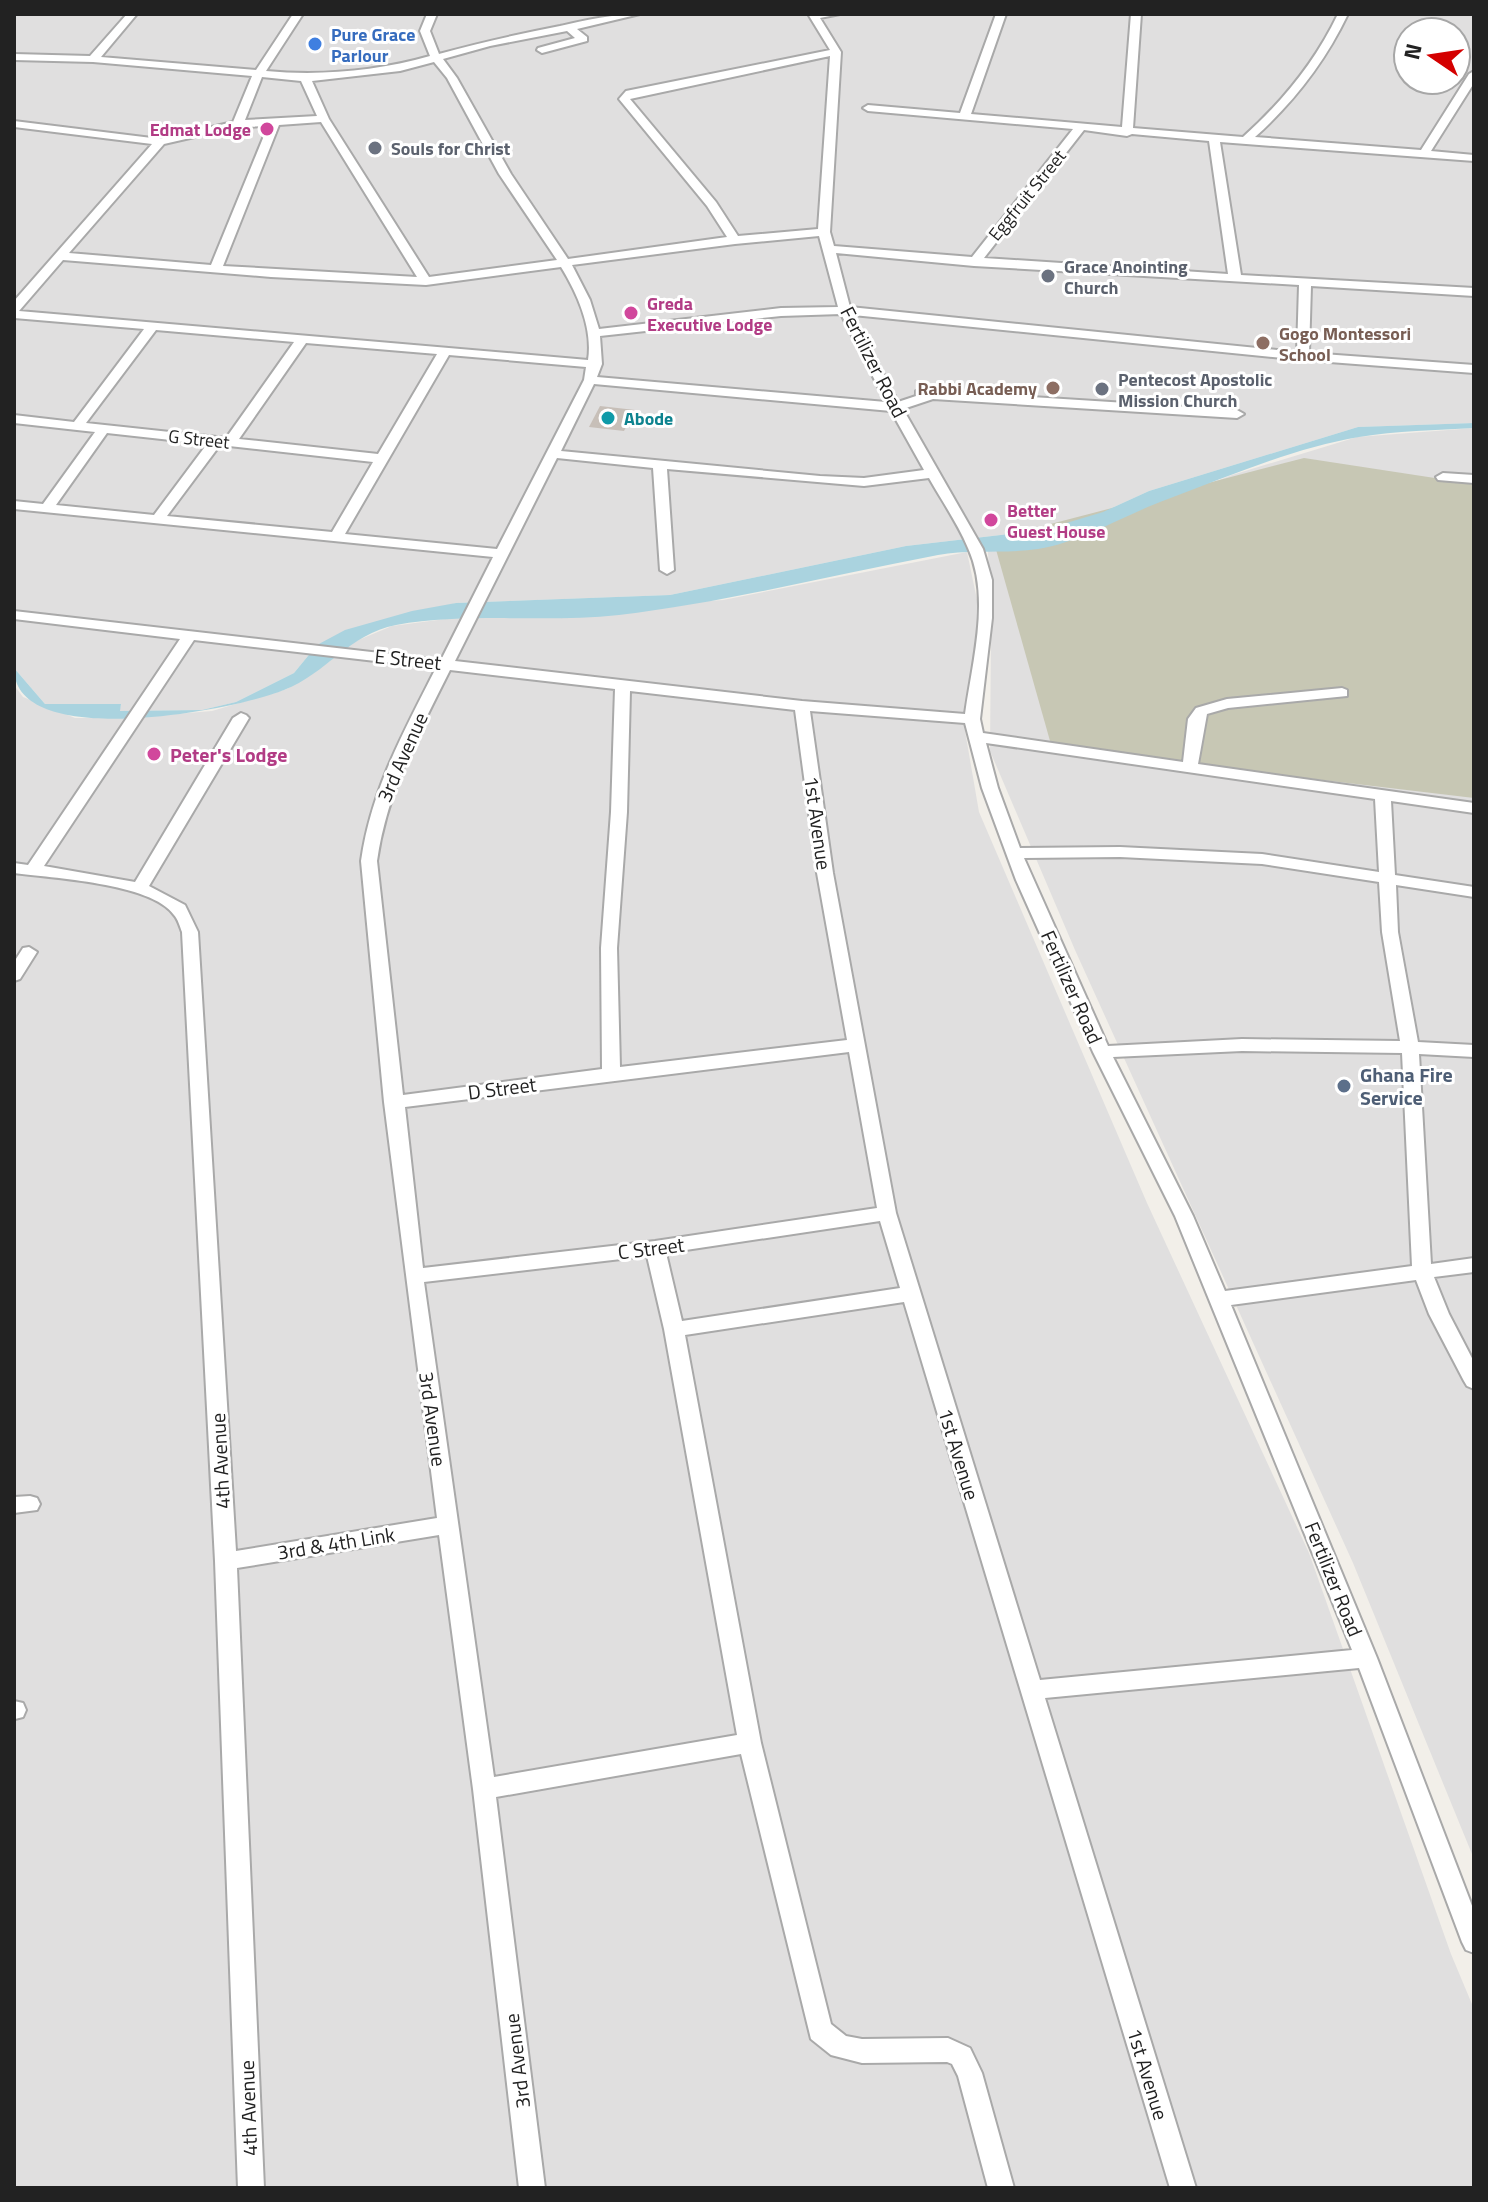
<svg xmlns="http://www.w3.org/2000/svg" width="1488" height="2202" viewBox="0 0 1488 2202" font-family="'Titillium Web',sans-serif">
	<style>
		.residential { fill: #e0dfdf; fill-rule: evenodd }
		.construction { fill: #c7c7b4 }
		.water { fill: #aad3df }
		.building { fill: #c7bfb8 }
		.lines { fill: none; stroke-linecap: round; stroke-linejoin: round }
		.minor-casing { stroke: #a9a9a9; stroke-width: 4 }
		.minor { fill: #fff; fill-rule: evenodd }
		.shop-dot { fill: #3f7fe0; stroke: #fff; stroke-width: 3 }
		.hotel-dot { fill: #d1479c; stroke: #fff; stroke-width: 3 }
		.worship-dot { fill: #6b7280; stroke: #fff; stroke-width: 3 }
		.education-dot { fill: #8d6e63; stroke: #fff; stroke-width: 3 }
		.culture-dot { fill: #0f9aa8; stroke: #fff; stroke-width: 3 }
		.service-dot { fill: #5c6f8a; stroke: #fff; stroke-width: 3 }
		.labels { text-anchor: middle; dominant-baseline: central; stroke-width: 6; stroke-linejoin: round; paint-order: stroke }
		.far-shop-label { font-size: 18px; font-weight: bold; fill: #366cbe; stroke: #fff; text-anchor: start }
		.far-hotel-label { font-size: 18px; font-weight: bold; fill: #b23c85; stroke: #fff; text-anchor: start }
		.far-worship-label { font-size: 18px; font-weight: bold; fill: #5b616d; stroke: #fff; text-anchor: start }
		.far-street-label { font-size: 18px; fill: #222; stroke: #fff }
		.far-education-label { font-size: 18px; font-weight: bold; fill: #785e54; stroke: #fff; text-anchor: start }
		.far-culture-label { font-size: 18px; font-weight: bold; fill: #0d838f; stroke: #fff; text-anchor: start }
		.street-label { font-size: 20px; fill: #222; stroke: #fff }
		.hotel-label { font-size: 20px; font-weight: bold; fill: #b23c85; stroke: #fff; text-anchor: start }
		.service-label { font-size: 20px; font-weight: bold; fill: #4e5e75; stroke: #fff; text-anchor: start }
	</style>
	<rect width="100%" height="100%" fill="#f2efe9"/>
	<path class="residential" d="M14,14H1474V423L1358,427L1149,491L1103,512L1043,530L906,546L670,595L456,603L317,645L294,673L236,702L202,710L119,711L121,705L45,704L14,668ZM1408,32H1456V80H1408Z
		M1474,428V1859L1353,1563L1075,950L990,751L991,637L988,551L1041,549L1232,475L1357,437Z
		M967,552L981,619L974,701L964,725L979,812L1147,1203L1309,1553L1451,1954L1474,2009V2188H14V685L23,697L75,718H128L212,711L287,689L330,661L344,646L392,626L453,618L723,600Z"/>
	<path class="construction" d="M1304,458L1474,484V798L1052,748L993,539Z"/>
	<path class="water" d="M1474,423V428C1436,430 1396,431 1359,437C1294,448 1229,476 1168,499C1126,514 1082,542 1038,549C1005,554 971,549 938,555C832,575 727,602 619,615C545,623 470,612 396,625C349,634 326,674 284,690C235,710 14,753 14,668L45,704H121L120,711L202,710L236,702L294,673L317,645L345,630L412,611L456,603L670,595L906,546L1043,530L1103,512L1149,491L1358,427Z"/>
	<path class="building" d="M600,406L635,410L624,431L589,427Z"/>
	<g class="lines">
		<g class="minor-casing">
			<path id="minor" d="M127,14H137L101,57L256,70L293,14H303L266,71C320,76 377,71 430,56L420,31L427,14H437L430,31L439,54C479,43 519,34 560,26C587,20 613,14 640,14L577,29L587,37V41L542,53L537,50L538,48L575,38L567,31L490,46L443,59L457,78L511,174L568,259L727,237L707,206L619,99L626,91L830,50L808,14H840L820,18L841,52L830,232L834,246L972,257L1073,129L868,111L863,108L868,105L960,113L996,14H1006L971,114L1122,127L1131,14H1141L1133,128L1243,137C1283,101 1315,62 1338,14H1348C1325,62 1294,102 1255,137L1421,150L1469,74L1474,71V83L1431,151L1474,155V161L1220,142L1241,275L1474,288V296L1311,286L1309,353L1474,365V373L1303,360L853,315L898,402L916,396V391L921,390L1237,410L1244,414L1237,418L933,399L903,409L983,549L992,580V618L980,719L983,733L1183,762L1188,719L1196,708L1227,699L1342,688L1347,690V696L1228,708L1207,714L1198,764L1474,803V813L1391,801L1395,875L1474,887V897L1396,885L1398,932L1418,1042L1474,1045V1057L1419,1054L1431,1264L1474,1258V1272L1434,1277L1449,1314L1474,1362V1389L1467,1386L1464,1381L1429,1314L1416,1280L1231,1305L1377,1658L1474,1911V1953L1466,1950L1462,1942L1359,1668L1045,1698L1196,2188H1170L904,1302L685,1335L761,1743L831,2024L846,2036L862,2039L948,2038L970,2048L982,2073L1014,2188H988L958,2076L952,2064L947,2062L862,2063L831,2055L811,2039L741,1754L496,1797L545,2188H519L473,1789L439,1535L237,1568L264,2188H238L215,1561L182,932C180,927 178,919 174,915C152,883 51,878 14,873V863L28,865L180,639L14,619V611L441,660L493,557L14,509V501L43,504L95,432L14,423V415L74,422L144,329L14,318V301L152,144L14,127V121L160,139L233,122L252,76L93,62L14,60V54L90,56ZM830,56L818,229L738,236L716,202L630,99ZM434,62L447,78L499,174L557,260L429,277L329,119L312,81L400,71ZM262,77L301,81L317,116L245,120ZM321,122L417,277L223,266L279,125ZM268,126L211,265L69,253L164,144L238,127ZM1084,130L1127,136L1132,134L1209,141L1228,274L984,258ZM819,236L838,307L781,308L599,329L590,300L572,265L735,244ZM836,253L974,266L1299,285L1297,352L850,307ZM63,260L271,277L426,285L561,267C577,293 593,328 588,360L19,311ZM841,314L886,402L597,377L602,364L600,336L781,316ZM156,330L294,342L226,438L86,423ZM306,343L437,354L378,454L239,439ZM449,355L586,367L584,380L497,549L345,534ZM594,384L891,411L924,470L864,478L820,476L561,451ZM107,433L207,444L154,515L56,505ZM220,445L373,462L332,532L167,516ZM557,458L653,468L660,570L667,574L674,570L667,469L864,486L929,478C942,501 958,524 968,548C991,598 972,662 965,714L802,701L455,661ZM194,640L436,668C404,731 371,790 361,861L384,1102L437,1518L236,1551L198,932L185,905L149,886L249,718L246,715L241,713L233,718L135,882L44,866ZM450,670L615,689L611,812L601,948L602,1069L403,1095L377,861C387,791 419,732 450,670ZM630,691L795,710L817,873L847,1040L620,1067L617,948L627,812ZM810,711L965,723L982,788L1016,880L1093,1052L1175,1216L1352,1650L1040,1680L896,1213L833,873ZM986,743L1375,799L1379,872L1262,854L1120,847L1020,848L998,788ZM1120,857L1262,864L1379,882L1382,932L1400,1041L1242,1039L1108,1046L1024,858ZM1242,1051L1402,1053L1412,1266L1225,1291L1193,1216L1113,1057ZM849,1052L877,1208L655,1241L423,1268L405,1107ZM880,1221L900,1288L682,1321L666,1253ZM647,1256L664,1329L737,1735L494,1777L424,1282Z
				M1443,473L1474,475V483L1438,480L1436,477Z
				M29,947L37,952L20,979L14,981V962L23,948Z
				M30,1496L37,1498L40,1504L37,1510L14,1513V1497Z
				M14,1701L23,1703L26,1710L23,1717L15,1719Z"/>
		</g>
		<use href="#minor" class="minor"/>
	</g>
	<circle class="shop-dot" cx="315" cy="44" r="8"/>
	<g class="hotel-dot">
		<circle cx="267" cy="129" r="8"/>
		<circle cx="631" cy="313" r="8"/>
		<circle cx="991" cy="520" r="8"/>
		<circle cx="154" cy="754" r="8"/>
	</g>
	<g class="worship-dot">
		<circle cx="375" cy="148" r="8"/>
		<circle cx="1048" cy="276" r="8"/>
		<circle cx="1102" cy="389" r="8"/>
	</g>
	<g class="education-dot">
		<circle cx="1263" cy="343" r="8"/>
		<circle cx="1053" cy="388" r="8"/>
	</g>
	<circle class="culture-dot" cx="608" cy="418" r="8"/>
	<circle class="service-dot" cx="1344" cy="1086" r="8"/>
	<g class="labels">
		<g class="far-shop-label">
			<text x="331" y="34">Pure Grace<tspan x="331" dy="21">Parlour</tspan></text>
		</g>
		<g class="far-hotel-label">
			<text x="251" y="129" text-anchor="end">Edmat Lodge</text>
			<text x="647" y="303">Greda<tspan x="647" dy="21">Executive Lodge</tspan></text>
			<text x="1007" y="510">Better<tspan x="1007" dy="21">Guest House</tspan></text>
		</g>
		<g class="far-worship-label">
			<text x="391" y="148">Souls for Christ</text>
			<text x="1064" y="266">Grace Anointing<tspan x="1064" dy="21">Church</tspan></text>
			<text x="1118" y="379">Pentecost Apostolic<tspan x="1118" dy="21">Mission Church</tspan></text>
		</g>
		<g class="far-street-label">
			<text transform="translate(1027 195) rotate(-51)">Eggfruit Street</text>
			<text transform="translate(199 439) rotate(6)">G Street</text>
		</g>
		<g class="far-education-label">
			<text x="1279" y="333">Gogo Montessori<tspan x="1279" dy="21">School</tspan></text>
			<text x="1037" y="388" text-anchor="end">Rabbi Academy</text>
		</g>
		<g class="far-culture-label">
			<text x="624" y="418">Abode</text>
		</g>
		<g class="street-label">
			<text transform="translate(874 362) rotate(63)">Fertilizer Road</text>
			<text transform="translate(408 659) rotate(6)">E Street</text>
			<text transform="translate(402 757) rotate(-66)">3rd Avenue</text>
			<text transform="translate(818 823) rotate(82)">1st Avenue</text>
			<text transform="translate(1072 987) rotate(66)">Fertilizer Road</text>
			<text transform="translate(502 1088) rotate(-7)">D Street</text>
			<text transform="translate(651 1248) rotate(-7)">C Street</text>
			<text transform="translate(433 1419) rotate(82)">3rd Avenue</text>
			<text transform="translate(959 1454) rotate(73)">1st Avenue</text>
			<text transform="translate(220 1461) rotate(-93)">4th Avenue</text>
			<text transform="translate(336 1543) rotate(-9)">3rd &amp; 4th Link</text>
			<text transform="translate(1334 1579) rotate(68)">Fertilizer Road</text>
			<text transform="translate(517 2061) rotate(-97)">3rd Avenue</text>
			<text transform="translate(1148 2074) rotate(73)">1st Avenue</text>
			<text transform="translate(248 2108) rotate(-92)">4th Avenue</text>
		</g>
		<g class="hotel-label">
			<text x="170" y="754">Peter's Lodge</text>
		</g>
		<g class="service-label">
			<text x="1360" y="1074">Ghana Fire<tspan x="1360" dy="23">Service</tspan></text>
		</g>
	</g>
	<rect width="1488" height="2202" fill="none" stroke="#222222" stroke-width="32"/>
	<g transform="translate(1432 56) rotate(283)"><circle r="38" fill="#ffffff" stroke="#a7a7a7" stroke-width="2"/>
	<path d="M0-6L14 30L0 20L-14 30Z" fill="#d40000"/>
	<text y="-12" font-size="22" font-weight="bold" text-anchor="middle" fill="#222222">N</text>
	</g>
</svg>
